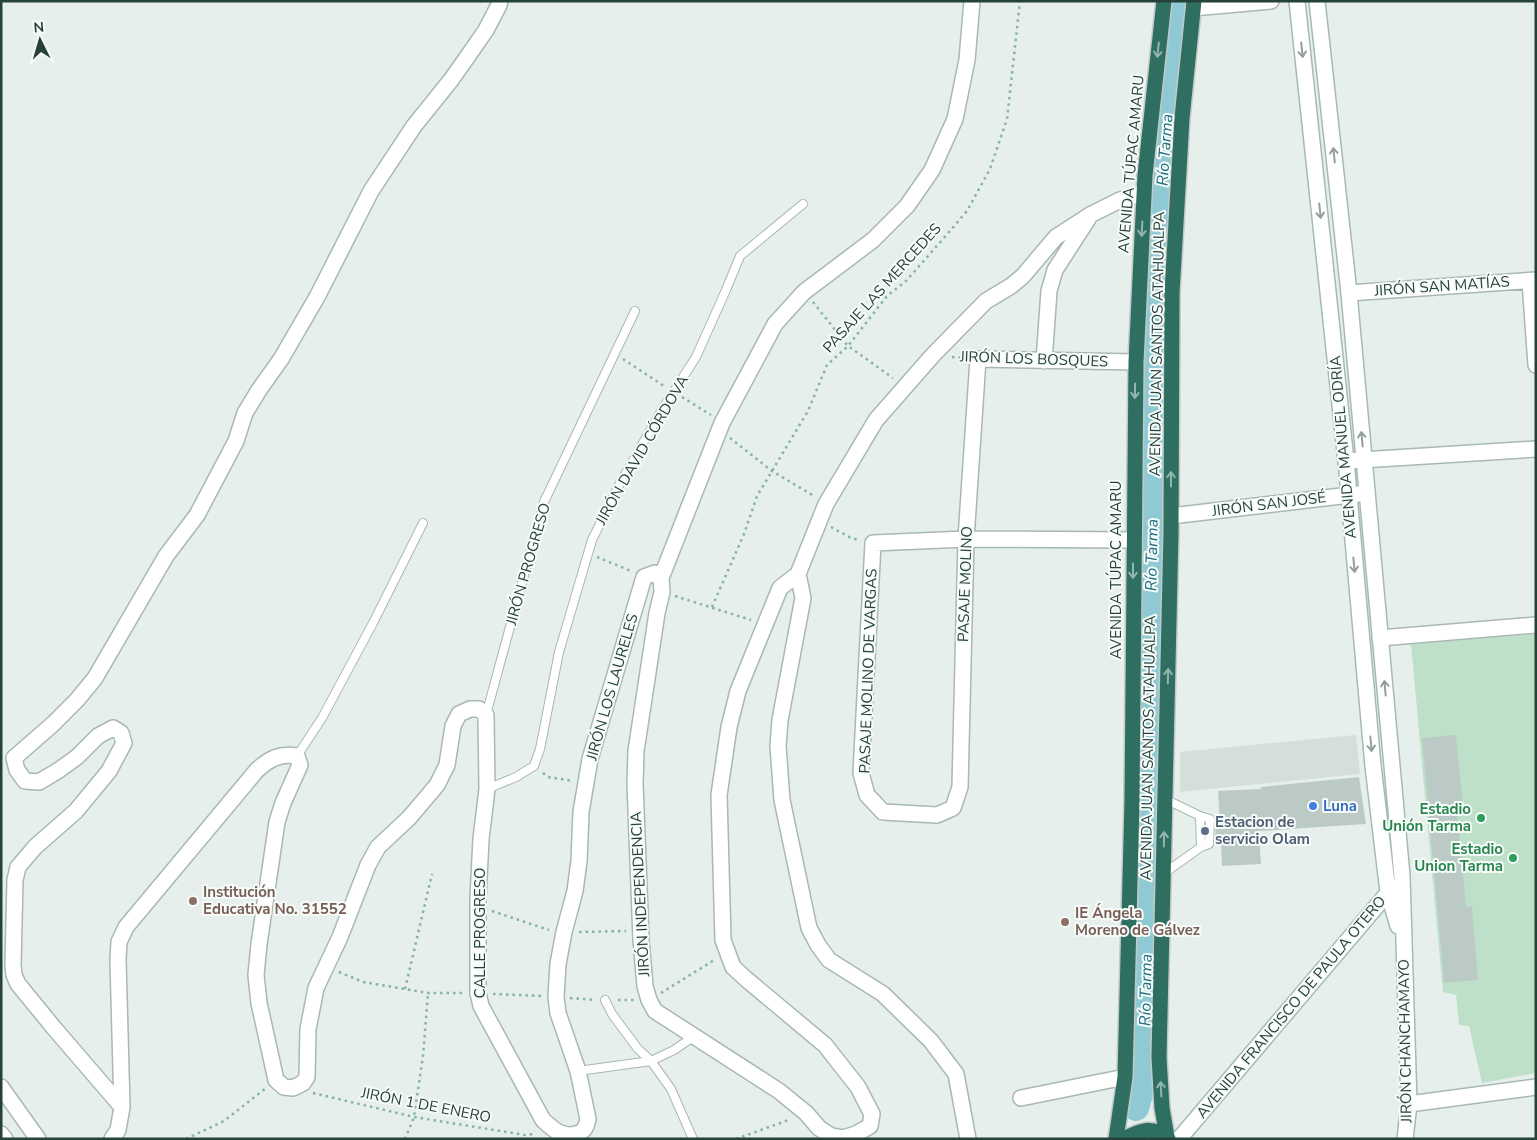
<svg xmlns="http://www.w3.org/2000/svg" width="1537" height="1140" viewBox="0 0 1537 1140" font-family="'Nunito Sans',sans-serif">
	<style>
		.built { fill: #d4dfda }
		.green { fill: #bfe0c8 }
		.lines { fill: none; stroke-linecap: round; stroke-linejoin: round }
		.river { stroke: #8ec9d4; stroke-width: 26 }
		.building { fill: #bbcac4 }
		.lane-casing { stroke: #a8b8b2; stroke-width: 10 }
		.street-casing { stroke: #a8b8b2; stroke-width: 18 }
		.secondary-casing { stroke: #a4bbb3; stroke-width: 18 }
		.highway-casing { stroke: #c2cac8; stroke-width: 18 }
		.path { stroke: #86b3a5; stroke-width: 2.5; stroke-dasharray: 2.5 4; stroke-linecap: butt }
		.lane { stroke: #fff; stroke-width: 8 }
		.street { stroke: #fff; stroke-width: 15 }
		.secondary { stroke: #fff; stroke-width: 15 }
		.highway { stroke: #2f6f62; stroke-width: 15 }
		.oneway { stroke: #93b5ae }
		.oneway2 { stroke: #92a09c }
		.shop-dot { fill: #3f7fe0; stroke: #f7fbf9; stroke-width: 2 }
		.leisure-dot { fill: #2e9e5b; stroke: #f7fbf9; stroke-width: 2 }
		.service-dot { fill: #5c6f8a; stroke: #f7fbf9; stroke-width: 2 }
		.education-dot { fill: #8d6e63; stroke: #f7fbf9; stroke-width: 2 }
		.labels { text-anchor: middle; dominant-baseline: central; stroke-width: 4; stroke-linejoin: round; paint-order: stroke }
		.street-label { font-size: 15px; fill: #24423a; stroke: #f7fbf9 }
		.shop-label { font-size: 15px; font-weight: bold; fill: #366cbe; stroke: #f7fbf9; text-anchor: start }
		.leisure-label { font-size: 15px; font-weight: bold; fill: #27864d; stroke: #f7fbf9; text-anchor: end }
		.service-label { font-size: 15px; font-weight: bold; fill: #4e5e75; stroke: #f7fbf9; text-anchor: start }
		.education-label { font-size: 15px; font-weight: bold; fill: #785e54; stroke: #f7fbf9; text-anchor: start }
		.water-label { font-size: 16px; font-style: italic; fill: #1c6f80; stroke: #f7fbf9 }
	</style>
	<rect width="100%" height="100%" fill="#e6efeb"/>
	<path class="built" d="M1356,735L1360,774L1180,792V752Z"/>
	<path class="green" d="M1536,634V1073L1482,1083L1469,1026L1459,1025L1456,995L1443,992L1411,644Z"/>
	<g class="lines">
		<path class="river" d="M1136,1108L1142,1087L1145,1033L1156,297L1167,115L1179,1"/>
	</g>
	<path class="building" d="M1456,735L1463,808L1457,809L1466,907L1472,906L1478,980L1444,983L1422,738Z
		M1359,777L1366,824L1259,831L1261,864L1222,866L1221,842L1215,843L1216,821H1220L1218,791L1261,789V787Z"/>
	<g class="lines">
		<g class="lane-casing">
			<path id="lane" d="M486,715L544,502L635,311
				M297,756L322,718L373,623L423,523
				M487,789L516,777L534,766L540,749L559,652L592,540L618,487L660,413L696,357L726,290L740,256L803,204
				M1200,816L1210,819L1209,844L1201,847
				M1163,874L1201,847L1200,816L1165,799
				M605,1000L612,1014L638,1049L651,1061L671,1089L693,1139
				M578,1071L651,1061L674,1050L693,1037"/>
		</g>
		<g class="street-casing">
			<path id="street" d="M972,1L967,60L955,119L932,170L907,206L873,240L804,292L775,324L722,423L661,578L662,592L657,613L636,751L635,783L641,940L645,986L649,1000L655,1011L779,1091L806,1113L819,1128L831,1136L843,1138L856,1134L870,1126L872,1114L858,1087L825,1045L746,979L733,967L723,940L719,795L729,727L738,691L780,588L798,574L826,504L876,420L933,355L986,301L1011,286L1023,276L1056,237L1090,215L1120,200L1143,193
				M1193,8L1271,1
				M1530,281L1536,365
				M1349,293L1536,280
				M1044,361L1049,291L1055,270L1088,219
				M1346,461L1536,449
				M1171,516L1367,493
				M1133,540L966,539L873,543L861,773L867,795L883,812L937,815L953,808L960,787L966,539L978,359L1136,362
				M798,574L803,598L780,720L778,746L782,800L809,928L818,945L829,960L883,994L931,1041L956,1074L968,1139
				M1380,638L1536,625
				M1,1087L38,1139
				M1021,1098L1125,1077
				M1409,1104L1536,1087
				M122,1107L54,1028L18,984L14,975L13,965L15,880L18,867L35,847L76,811L109,771L124,743L121,733L113,728L98,736L77,757L59,770L39,782L25,781L17,770L14,758L53,724L77,700L95,678L166,556L197,515L236,441L245,413L259,390L281,359L317,297L371,191L414,126L451,80L468,56L486,30L499,5L500,1
				M1,1134L5,1139
				M112,1139L118,1130L122,1107L118,960L119,942L126,927L257,770C269,759 280,753 297,756L300,765L283,803L277,822L259,944L256,975L259,1003L276,1080L284,1087L293,1088L303,1083L307,1077L308,1029L316,988L340,937L368,865L378,847L409,818L437,785L447,765L453,726L459,714L470,709H479L486,715L487,789L481,839L478,898V993L481,1006L543,1120C553,1129 562,1138 576,1134C584,1132 586,1128 588,1119L578,1071L558,1013L556,997L558,964L564,932L575,891L579,861L581,812L590,759L644,577L655,573L661,578"/>
		</g>
		<g class="secondary-casing">
			<path id="secondary" d="M1297,1L1346,461L1373,766L1388,892L1398,926
				M1317,1L1349,293L1402,876L1409,1104L1405,1139
				M1179,1139L1393,887"/>
		</g>
		<g class="highway-casing">
			<path id="highway" d="M1167,1137L1162,1108L1159,1057L1171,533L1172,293L1182,118L1194,1
				M1116,1139L1125,1077L1132,801L1136,362L1145,175L1164,1
				M1124,1139C1141,1130 1152,1125 1168,1139"/>
		</g>
		<path class="path" d="M813,302L848,346L893,378
			M952,357L963,358
			M623,359L664,386
			M682,397L711,415
			M730,438L772,471L814,496
			M831,527L851,538L860,540
			M597,557L631,571
			M675,596L751,620
			M712,607L744,534L757,496L808,411L827,365L848,346L887,296L906,281L943,239L967,211L990,169L1007,119L1020,1
			M543,773L548,777L573,781
			M492,911L549,930
			M579,932L626,931
			M339,972L363,982L428,993H465
			M405,989L432,874
			M661,993L716,959
			M493,994L542,996
			M570,998L595,1000
			M618,1000H635
			M313,1093L414,1117L525,1135L536,1134
			M186,1139L224,1121L265,1089
			M405,1139L414,1117L423,1056L428,993
			M736,1139L791,1119"/>
		<use href="#lane" class="lane"/>
		<use href="#street" class="street"/>
		<use href="#secondary" class="secondary"/>
		<use href="#highway" class="highway"/>
	</g>
	<defs><path id="oneway-shaft" d="M-6 0H5M1.5-3L5.5 0L1.5 3" fill="none" stroke-width="1.6" stroke-linecap="round" stroke-linejoin="round" transform="scale(1.25)"/></defs>
	<g class="oneway">
		<use href="#oneway-shaft" transform="translate(1158 50) rotate(96)"/>
		<use href="#oneway-shaft" transform="translate(1142 229) rotate(93)"/>
		<use href="#oneway-shaft" transform="translate(1135 391) rotate(91)"/>
		<use href="#oneway-shaft" transform="translate(1171 479) rotate(-90)"/>
		<use href="#oneway-shaft" transform="translate(1133 571) rotate(90)"/>
		<use href="#oneway-shaft" transform="translate(1168 676) rotate(-89)"/>
		<use href="#oneway-shaft" transform="translate(1164 839) rotate(-89)"/>
		<use href="#oneway-shaft" transform="translate(1161 1089) rotate(-93)"/>
	</g>
	<g class="oneway2">
		<use href="#oneway-shaft" transform="translate(1302 50) rotate(84)"/>
		<use href="#oneway-shaft" transform="translate(1334 155) rotate(-96)"/>
		<use href="#oneway-shaft" transform="translate(1320 211) rotate(84)"/>
		<use href="#oneway-shaft" transform="translate(1362 439) rotate(-95)"/>
		<use href="#oneway-shaft" transform="translate(1354 565) rotate(85)"/>
		<use href="#oneway-shaft" transform="translate(1385 688) rotate(-95)"/>
		<use href="#oneway-shaft" transform="translate(1371 744) rotate(85)"/>
	</g>
	<circle class="shop-dot" cx="1313" cy="806" r="5"/>
	<g class="leisure-dot">
		<circle cx="1481" cy="818" r="5"/>
		<circle cx="1513" cy="858" r="5"/>
	</g>
	<circle class="service-dot" cx="1205" cy="831" r="5"/>
	<g class="education-dot">
		<circle cx="193" cy="901" r="5"/>
		<circle cx="1065" cy="922" r="5"/>
	</g>
	<g class="labels">
		<g class="street-label">
			<text transform="translate(1131 164) rotate(-85)">AVENIDA TÚPAC AMARU</text>
			<text transform="translate(1442 286) rotate(-4)">JIRÓN SAN MATÍAS</text>
			<text transform="translate(882 288) rotate(-48)">PASAJE LAS MERCEDES</text>
			<text transform="translate(1157 344) rotate(-89)">AVENIDA JUAN SANTOS ATAHUALPA</text>
			<text transform="translate(1034 359) rotate(2)">JIRÓN LOS BOSQUES</text>
			<text transform="translate(1343 447) rotate(-95)">AVENIDA MANUEL ODRÍA</text>
			<text transform="translate(642 450) rotate(-60)">JIRÓN DAVID CÓRDOVA</text>
			<text transform="translate(1269 504) rotate(-7)">JIRÓN SAN JOSÉ</text>
			<text transform="translate(528 564) rotate(-74)">JIRÓN PROGRESO</text>
			<text transform="translate(1116 570) rotate(-90)">AVENIDA TÚPAC AMARU</text>
			<text transform="translate(965 584) rotate(-88)">PASAJE MOLINO</text>
			<text transform="translate(868 671) rotate(-88)">PASAJE MOLINO DE VARGAS</text>
			<text transform="translate(612 687) rotate(-74)">JIRÓN LOS LAURELES</text>
			<text transform="translate(1148 748) rotate(-89)">AVENIDA JUAN SANTOS ATAHUALPA</text>
			<text transform="translate(640 894) rotate(-93)">JIRÓN INDEPENDENCIA</text>
			<text transform="translate(480 933) rotate(-90)">CALLE PROGRESO</text>
			<text transform="translate(1291 1007) rotate(-50)">AVENIDA FRANCISCO DE PAULA OTERO</text>
			<text transform="translate(1405 1041) rotate(-91)">JIRÓN CHANCHAMAYO</text>
			<text transform="translate(426 1105) rotate(11)">JIRÓN 1 DE ENERO</text>
		</g>
		<g class="shop-label">
			<text x="1323" y="806">Luna</text>
		</g>
		<g class="leisure-label">
			<text x="1471" y="809">Estadio<tspan x="1471" dy="17">Unión Tarma</tspan></text>
			<text x="1503" y="849">Estadio<tspan x="1503" dy="17">Union Tarma</tspan></text>
		</g>
		<g class="service-label">
			<text x="1215" y="822">Estacion de<tspan x="1215" dy="17">servicio Olam</tspan></text>
		</g>
		<g class="education-label">
			<text x="203" y="892">Institución<tspan x="203" dy="17">Educativa No. 31552</tspan></text>
			<text x="1075" y="913">IE Ángela<tspan x="1075" dy="17">Moreno de Gálvez</tspan></text>
		</g>
		<g class="water-label">
			<text transform="translate(1165 150) rotate(-86)">Río Tarma</text>
			<text transform="translate(1152 555) rotate(-89)">Río Tarma</text>
			<text transform="translate(1146 990) rotate(-89)">Río Tarma</text>
		</g>
	</g>
	<rect width="1537" height="1140" fill="none" stroke="#24423a" stroke-width="5"/>
	<g transform="translate(40 40) rotate(355)" stroke="#f7fbf9" stroke-width="4" paint-order="stroke">
	<path d="M0-4L9 19L0 12L-9 19Z" fill="#24423a"/>
	<text y="-8" font-size="14" font-weight="bold" text-anchor="middle" fill="#24423a">N</text>
	</g>
</svg>
